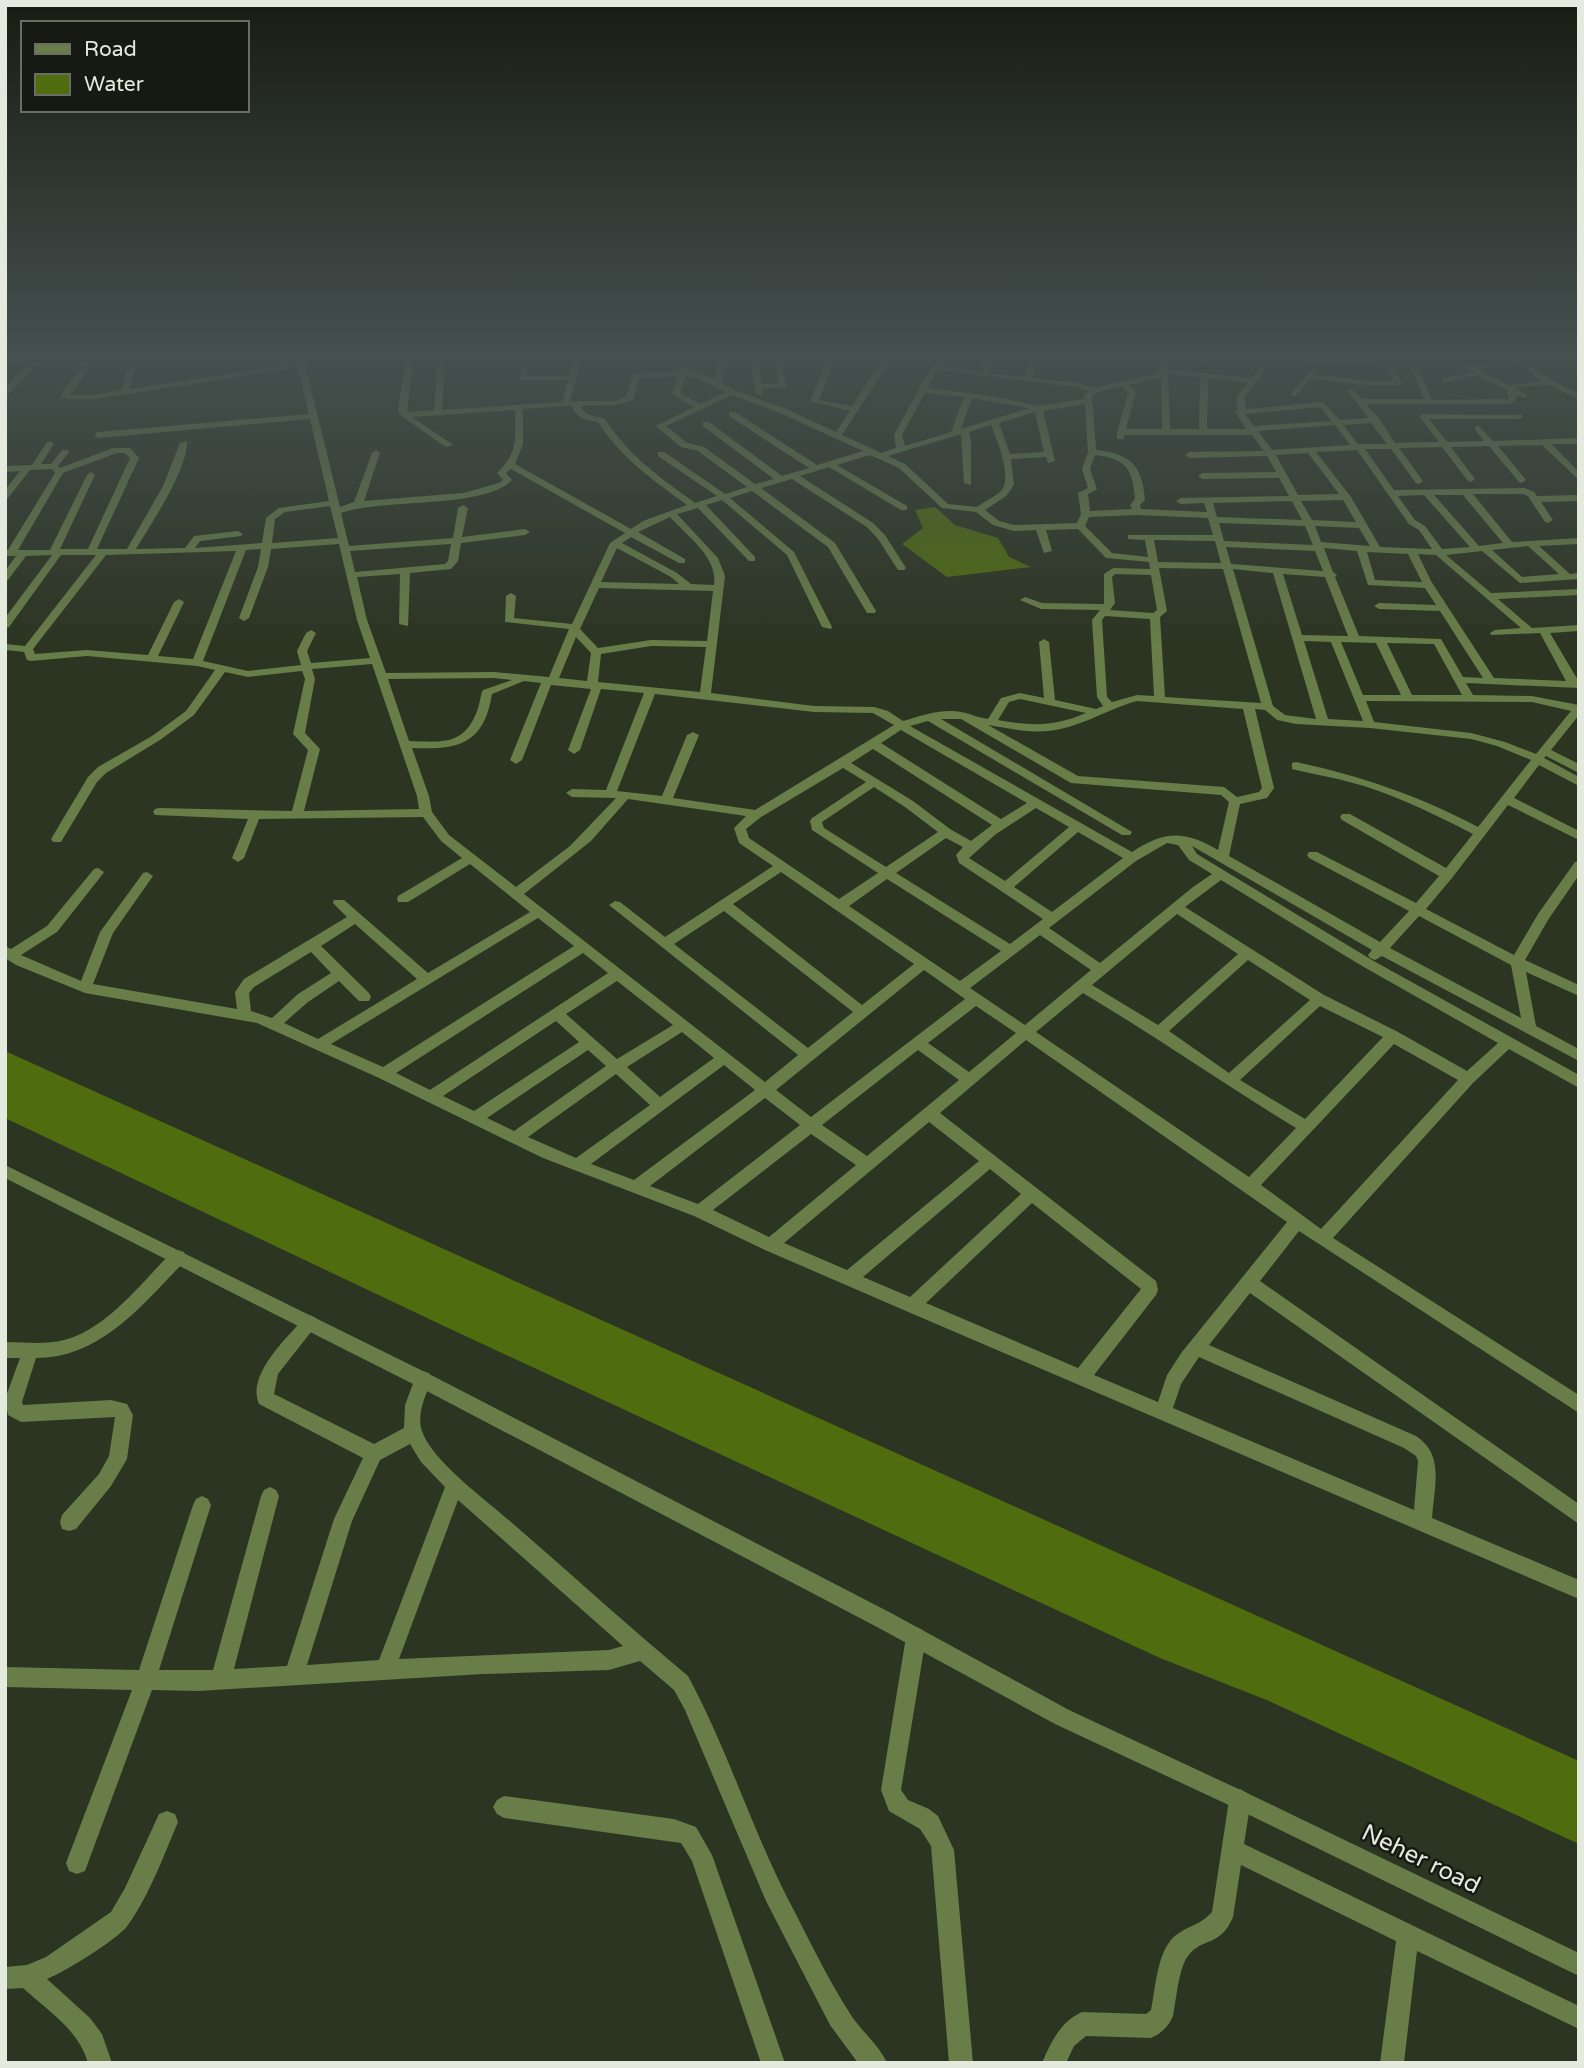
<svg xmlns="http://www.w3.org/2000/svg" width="1584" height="2068" viewBox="0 0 1584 2068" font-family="'Varela Round',sans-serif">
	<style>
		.water { fill: #4f6c0f }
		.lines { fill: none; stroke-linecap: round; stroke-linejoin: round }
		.minor { fill: #687d48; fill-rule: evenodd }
		.tertiary { fill: #687d48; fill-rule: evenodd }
		.labels { text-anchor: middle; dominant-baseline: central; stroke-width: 5; stroke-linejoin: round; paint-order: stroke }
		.near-street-label { font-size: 24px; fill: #e5eadf; stroke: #171a12 }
	</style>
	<rect width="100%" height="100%" fill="#2c3422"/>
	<path class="water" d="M935,507L955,525L998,538L1009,557L1031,567L947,577L902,544L923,528L915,510Z
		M5,1051L1579,1761V1844L1269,1701L1160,1658L446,1327L5,1118Z"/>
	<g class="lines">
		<path class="minor" d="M91,356H99L70,395H94L122,390L125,375L135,356H143L133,375L130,389L280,366L282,365L279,356H287L290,366L282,370L94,399H66L62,397L63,391L83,366L38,365L19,382L5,398C5,383 18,374 29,364L5,363V359L87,362Z
			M295,356H303L340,507L354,502L372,453L376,450L380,453L364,501L463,493L499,483L503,480L497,473C519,451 515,440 515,410L412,417L453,445L446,447L400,415L398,410L406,356H414L407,412L434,410L438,356H446L442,410L562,402L568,380H519L524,356H532L527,376H569L575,356H656L714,379L722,356H730L721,382L735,390L784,408L836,432L850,411L810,401L829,356H837L819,400L852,406L885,356H893L842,435L881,453L896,448L894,435L937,356H945L940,365L981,372L986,356H994L989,373L1025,377L1028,361L1032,359L1036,361L1032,378L1077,383L1095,388L1160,372V356H1168V369L1251,378L1264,362L1265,356H1273V358L1381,361L1378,356H1386L1402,383L1401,385H1369L1311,379L1295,396L1291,394L1313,368L1317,370L1314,374L1369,381H1393L1384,365L1272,362L1244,398L1246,409L1323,402L1340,420L1368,418L1348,391L1352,389L1362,399H1424L1406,356H1414L1432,400L1509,399L1507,390L1478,375L1442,383V379L1472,372L1442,356H1451L1470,365L1519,359L1523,361L1522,363L1478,369L1508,385L1552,380L1553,382L1549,384L1516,388L1528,396L1524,398L1515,395L1517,399L1510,404H1366L1379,418L1395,443L1439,442L1419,416L1423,414L1522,415L1523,417L1519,419H1429L1447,442L1484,441L1474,428L1478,425L1493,441L1579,438V444H1551L1579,472V480L1542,445L1498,446L1526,480L1522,483L1519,482L1489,446L1451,447L1475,479L1471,482L1468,481L1442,447L1399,448L1423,481L1419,484L1416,483L1391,449H1365L1394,490L1525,488L1534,492L1537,496L1579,495V501L1541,502L1553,520L1548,523L1545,522L1528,496L1523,494H1473L1512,542L1579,538V544L1539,546L1570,574L1579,573V579L1520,583L1482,551L1446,555L1491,593L1579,589V595L1498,599L1532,628L1579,625V631L1550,633L1579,682V688L1466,683L1473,695L1532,696L1579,705V715L1551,750L1579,764V773L1546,756L1544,758L1579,777V786L1539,765L1514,798L1579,831V840L1508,805L1452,878L1426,909L1514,955L1538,914L1575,862L1579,861V875L1548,920L1525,960L1579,985V996L1526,972L1536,1026L1579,1049V1061L1382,956L1375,960L1370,958L1368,955L1372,950L1192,846L1197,854L1372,960L1579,1075V1088L1509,1049L1473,1083L1333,1238L1579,1395V1413L1299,1231L1260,1281L1579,1504V1524L1250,1293L1209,1345L1416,1436C1445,1455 1434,1487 1432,1518L1579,1580V1599L906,1311L765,1250L694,1216L543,1158L379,1078L257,1023L85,993L16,965L5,958V946L11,949L47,926L94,869L98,868L104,872L102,875L57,932L21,955L81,981L100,932L143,873L147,872L153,876L113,933L93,984L237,1009L235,992L244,979L347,917L333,903L334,900H344L428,973L530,912L470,864L408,902H398L397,899L398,896L462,858L441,841L423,817L259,819L244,858L238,862L232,858L248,819L155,815L153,812L155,809L159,808L292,811L308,750L293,734L305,679L302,671L248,677L225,672L194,715L160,740L106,773L97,782L61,842H53L51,839L88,777L98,767L152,736L186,711L215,670L197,666L87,656L31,661L27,660L24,652L5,650V644L25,646L96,555H61L9,627L5,628V618L52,555L26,556L8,580L5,581V571L16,556H5V550H8L55,473L52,469L30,470L8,498L5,499V490L20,471L5,472V466L32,465L47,442L50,441L54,444L41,464H51L62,450H68L69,452L58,466L60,468L113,448H130L139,458L97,549H127L163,486L180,443L187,441C188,469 151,524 136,549L185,548L194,536L238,531L243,534L241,536L200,541L195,548L262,543L266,518L279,508L329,501L310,419L98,438L94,435L98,432L309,414ZM652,359L681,371L633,374L626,397L616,401H570L581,361ZM937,370L1077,387L1089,391L1084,395V399L1039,406L991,396L928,388ZM1168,374L1200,377L1199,429H1170ZM689,375L726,392L700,404L680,393L686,376ZM678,376L672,394L694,407L656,426L681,447L698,451L747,487L725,494L664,452H658V456L717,496L695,503C657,475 631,458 604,418C595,416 584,416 581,406L617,405L633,400L639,378ZM1161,377L1162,429H1126L1136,392L1129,385ZM1208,378L1248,383L1236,398L1238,410L1235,412L1246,429H1207ZM1121,386L1128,393L1117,432V439H1123L1125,435H1252L1264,451L1189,452L1185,455L1189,458L1267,456L1276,472L1202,473L1198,476L1202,479L1279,478L1289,496L1181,498L1176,501L1181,504L1204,503L1207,512L1141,509L1140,505L1145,500C1142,465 1131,454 1096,450L1092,396L1098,392ZM925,393L964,397L951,432L905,446L902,435ZM732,395L778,412L863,451L817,465L735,412H729V416L809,468L782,476L709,422H703V426L774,479L755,484L704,447L687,443L666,426ZM972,398L1029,408L961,429ZM1085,404L1088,452L1082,469L1088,488L1078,493L1081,514L1077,523L1014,525L999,521L985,510L1006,496L1014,485L1011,459L1046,457L1048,463L1055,461L1043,411ZM566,406H572C577,419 586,420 598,422C622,459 652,479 687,505L643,521L631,529L515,464L523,444V409ZM1321,407L1331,421L1254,426L1245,414ZM1035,412L1044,452L1010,454L999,423ZM1371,423L1387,444H1358L1343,425ZM991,425C997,440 1013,478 1001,491C994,498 984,501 977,507L948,504L905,464L888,456L961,434L964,483L971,485V440L969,432ZM1335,425L1350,445L1272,450L1258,431ZM1357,450L1409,524L1419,530L1432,549L1380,547L1351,497L1316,452ZM117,453H125L130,458L88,549H60L95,475L91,472L87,475L50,550H18L63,473ZM1308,453L1339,494L1298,495L1276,455ZM870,455L899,468L942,508L976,512L993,525L1014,531L1036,530L1044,553L1052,551L1046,530L1078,529L1106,558L1149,562L1150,569L1113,568L1104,574V604L1042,603L1025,597L1020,600L1041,609L1100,610L1092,620L1097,697L1103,706L1096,709L1055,700L1049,642L1044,639L1039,642L1044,698L1020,693L1001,698L988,719C977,717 976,716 966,713C945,707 922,715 903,721L888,711L874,707L814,706L711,693L725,576L718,558L677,514L698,508L749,561H755V557L706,505L722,500L787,555L822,627L831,629L832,627L794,552L730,498L752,491L828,547L867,613H875L876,611L835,543L761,488L792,479L867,527L878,539L898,570H904L906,568L885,535L873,523L800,476L829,467L901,510H907V506L837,465ZM1095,455C1126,459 1133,469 1135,499L1130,505L1132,509L1090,511L1088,494L1097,489L1090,469ZM511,469L625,533L610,543L572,624L514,618L516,596L511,593L506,596L505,622L569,629L549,677L494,672L386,673L367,620L357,577L400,574L399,624L408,626L410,573L451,569L458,561L461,543L525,535L530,532L525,529L462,537L468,508L463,505L458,508L453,538L349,546L341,513C383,498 485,509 512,480L506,473ZM1424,495L1470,547L1442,549L1425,526L1415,520L1398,496ZM1434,495H1463L1503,543L1479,546ZM1343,500L1356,522L1312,520L1301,501ZM1292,501L1302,520L1217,517L1213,503ZM330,506L338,538L272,543L275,519L285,512ZM1137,515L1208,518L1213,535H1128V539L1145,540L1148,557L1112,553L1085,526L1089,517ZM670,517C687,536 718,557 714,585L691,584L677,573L622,543L631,537L679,563H685V559L638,532ZM1219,523L1305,526L1313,545L1224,541ZM1315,526L1359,528L1370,546L1321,542ZM1154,540L1215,541L1221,563L1158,562ZM339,544L357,620L370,658L311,663L307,651L316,633L311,630L306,633L297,651L301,665L248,671L203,661L246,550L261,549L258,567L239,618L244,621L249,618L268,567L271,549ZM451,544L448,561L445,564L355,572L350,551ZM1528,546L1559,574L1522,577L1492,550ZM1226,547L1315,551L1323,571L1231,564ZM617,548L671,577L679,584L601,582ZM1324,548L1357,551L1368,585L1425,588L1436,605L1379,603L1374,606L1379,609L1440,611L1483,678L1463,677L1441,639L1359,636L1335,577L1337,575L1333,572ZM236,551L193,659L158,656L184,602L179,599L174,602L148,655L87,650L35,654L33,649L106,555ZM1367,552L1408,554L1422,582L1375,580ZM1418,554L1436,555L1521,628L1495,630L1490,633L1491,635L1540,633L1566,681L1494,678L1431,581ZM1159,568L1223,569L1261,703L1165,697L1160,617L1167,611ZM1233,569L1273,573L1316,719L1285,715L1273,706ZM1115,574L1151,575L1157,610L1153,613L1110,610L1115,603L1112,577ZM1283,574L1325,577L1348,636L1302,635ZM599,588L713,591L707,641L651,640L598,648L580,629ZM1105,616L1150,619L1154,696L1137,695L1112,702L1107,697L1102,620ZM576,637L591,653L587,681L559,678ZM1304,641L1331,642L1363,721L1328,719ZM1341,642L1376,643L1401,695H1363ZM1387,643L1434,644L1462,695H1412ZM651,646L706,647L700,692L598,682L601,654ZM372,664L417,796L419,809L304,811L320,749L305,733L315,679L312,669ZM494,678L512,680L483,690C480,696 480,704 477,711C464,746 442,742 409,741L388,679ZM524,681L541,683L510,760L516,764L522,760L551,685L591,689L568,750L574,754L580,750L601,689L644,693L606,790L572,789L566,793L572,797L616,798L570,846L516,887L449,835L432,812L429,796L412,748C457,750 484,745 492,694ZM655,694L814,712L873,713L894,725L755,810L673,798L699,735L693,732L687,735L662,796L617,791ZM1020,699L1086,713C1053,727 1032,726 998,720L1009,702ZM1137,701L1243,709L1262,788L1259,792L1237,797L1224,787L1078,776L988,725C1007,728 1028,733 1048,731C1080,728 1107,709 1137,701ZM1366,701L1532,702L1571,711L1536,754L1505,742L1471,733L1374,722ZM1255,709L1265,710L1277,720L1296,724L1370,728L1471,739L1497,746L1531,760L1478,827C1420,796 1361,776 1296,762L1292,763V769C1317,775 1342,779 1367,787C1404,799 1438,816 1473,834L1446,868L1350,814H1342L1340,817L1342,820L1439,876L1416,903L1317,852H1309L1307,855L1309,858L1409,911L1380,942L1229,856L1240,804L1267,798L1274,788ZM941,719H961L1071,783L1221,795L1229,802L1218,850C1183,830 1165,831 1132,852L910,726L928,721L1122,835H1130L1132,832ZM901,730L1027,803L1001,819L881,743ZM873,749L992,825L971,841L950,829L913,801L851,763ZM843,768L866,782L812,818L810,821L812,830L878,873L839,899L749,838L746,829L761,817ZM874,787L905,807L938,832L886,867L824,828L822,822ZM628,799L746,816L734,828L739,843L773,866L665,937L620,902L615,901L609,905L798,1055L765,1082L524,894L591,841ZM1036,808L1069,827L1005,881L969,858L996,834ZM1078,832L1123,858L1052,912L1014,887ZM946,838L963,847L956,855L959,863L1043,919L1010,944L896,873ZM1167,843L1178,845L1189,860L1212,874L1193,887L1100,963L1049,928L1136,861ZM781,872L914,964L862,1005L733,904ZM887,879L1001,951L960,981L849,906ZM1221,880L1362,966L1498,1043L1467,1071L1398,1032L1324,995L1185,907ZM724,911L853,1012L808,1048L674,944ZM1177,914L1238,954L1158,1025L1092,985ZM1419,916L1511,965L1521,1018L1390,948ZM538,918L574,946L383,1067L331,1044ZM355,924L417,979L318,1039L284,1023L308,1002L339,981L359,1001H369L371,997L369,993L321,946ZM1040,935L1091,970L1025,1025L970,988ZM311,952L331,973L298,994L272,1018L251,1011L249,993L254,987ZM583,953L608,973L430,1090L396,1073ZM1248,960L1310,1000L1229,1073L1169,1031ZM924,970L965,999L811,1117L776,1090ZM617,981L673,1025L617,1059L566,1014ZM1083,993C1155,1036 1224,1084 1296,1128L1249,1177L1036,1032ZM976,1006L1016,1033L969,1072L928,1043ZM1320,1006L1383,1037L1305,1119L1240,1080ZM556,1021L579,1042L474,1111L443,1096ZM682,1032L714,1058L660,1097L627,1067ZM1026,1040L1287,1222L1182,1352L1167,1375L1158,1402L1094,1375L1156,1295L1158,1290L1156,1281L940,1113ZM1394,1044L1458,1080L1321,1229L1261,1185ZM588,1050L606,1066L514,1131L487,1118ZM918,1050L959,1080L867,1156L822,1125ZM724,1065L755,1090L634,1180L591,1164ZM616,1074L650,1105L576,1158L528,1137ZM765,1098L800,1125L698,1204L650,1186ZM929,1122L979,1161L847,1270L784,1243ZM811,1134L856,1165L769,1237L713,1210ZM990,1169L1021,1194L910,1297L863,1277ZM1032,1203L1141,1289L1078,1368L926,1303ZM1199,1357L1404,1448L1416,1456L1418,1461L1414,1510L1173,1408L1181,1384Z
			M754,356H762L759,364L762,384L779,383L774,362L776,356H784L782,362L786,387L762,389V395H756L751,364Z
			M1219,356H1232L1201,364L1197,362Z
			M178,1250L184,1252L186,1257L184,1262C142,1305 101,1358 36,1358L22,1402L23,1405L111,1400L127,1404L133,1415L127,1459L111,1486L76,1529L69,1531L62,1529L60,1522L62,1515L99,1474L109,1456L115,1417L21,1422L8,1415L5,1399L20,1358H5V1342C25,1342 45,1345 64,1340C106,1330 143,1281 172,1252Z
			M310,1315L316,1318L318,1323L278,1374L274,1394L374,1444L404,1428L405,1405L417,1373L423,1371L429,1373L432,1379C426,1395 416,1414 422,1431C431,1460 487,1501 511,1522C570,1573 628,1626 688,1676C727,1748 751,1827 788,1899C808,1937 826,1976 849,2012C859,2029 880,2046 887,2063H858L830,2025L766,1901L685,1710L674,1690L640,1661L609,1670L483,1674L198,1691L152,1690L85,1871L77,1874L69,1871L66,1863L132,1690L5,1687V1667L139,1670L193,1505L196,1499L202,1496L208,1499L211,1505L159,1670H213L261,1496L264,1490L270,1487L276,1490L279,1496L234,1669L287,1666L334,1519L363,1458L259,1404C246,1375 287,1338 304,1318ZM410,1444L421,1462L445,1487L379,1660L307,1665L352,1521L380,1460ZM458,1500L623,1646L609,1650L399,1659Z
			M916,1627L923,1630L926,1637L901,1790L908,1800L929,1809L938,1816L954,1850L973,2063H949L931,1846L920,1829L889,1811L881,1790L906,1637L909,1630Z
			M1240,1789L1247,1793L1251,1800L1244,1844L1579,2006V2029L1417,1951L1404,2063H1380L1396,1941L1241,1865L1233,1917C1221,1947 1202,1937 1188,1956C1179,1967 1176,2001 1173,2016C1168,2027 1162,2033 1151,2038L1086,2036L1074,2046L1066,2063H1042C1051,2042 1060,2022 1082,2012L1146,2014L1151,2010C1156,1987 1157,1946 1179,1933C1193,1924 1200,1925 1212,1912L1229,1800L1233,1793Z
			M504,1796L674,1819L696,1827L712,1855L785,2063H761L692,1861L681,1843L504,1818L497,1814L493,1807L497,1800Z
			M167,1811L175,1814L178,1822C164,1855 149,1896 128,1925C120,1938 63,1973 47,1979L90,2018L102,2034L112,2063H88C79,2030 47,2010 23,1988L5,1989V1967L27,1965L46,1957L111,1912L125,1888L159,1814Z"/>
		<path class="tertiary" d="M1508,356H1517L1552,380L1579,394V399L1546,384Z
			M5,1165L433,1376L891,1613L1069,1710L1247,1793L1579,1953V1976L1233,1807L1055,1724L877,1627L421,1388L5,1178Z"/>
	</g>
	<linearGradient id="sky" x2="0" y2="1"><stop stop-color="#181d13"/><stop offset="0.55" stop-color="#45504f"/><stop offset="1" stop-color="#45504f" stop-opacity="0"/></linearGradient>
	<rect width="1584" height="645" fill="url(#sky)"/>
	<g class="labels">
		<g class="near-street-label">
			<text transform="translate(1421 1859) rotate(26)">Neher road</text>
		</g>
	</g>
	<rect width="1584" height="2068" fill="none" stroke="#e5eadf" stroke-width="14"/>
	<rect x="21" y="21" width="228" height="91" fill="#171a12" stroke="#696d64" stroke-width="2"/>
	<rect x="35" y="44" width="35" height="10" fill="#687d48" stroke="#696d64" stroke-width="2"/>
	<text x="84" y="56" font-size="21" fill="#e5eadf">Road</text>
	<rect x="35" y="74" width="35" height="21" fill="#4f6c0f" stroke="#696d64" stroke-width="2"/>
	<text x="84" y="91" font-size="21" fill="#e5eadf">Water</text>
</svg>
